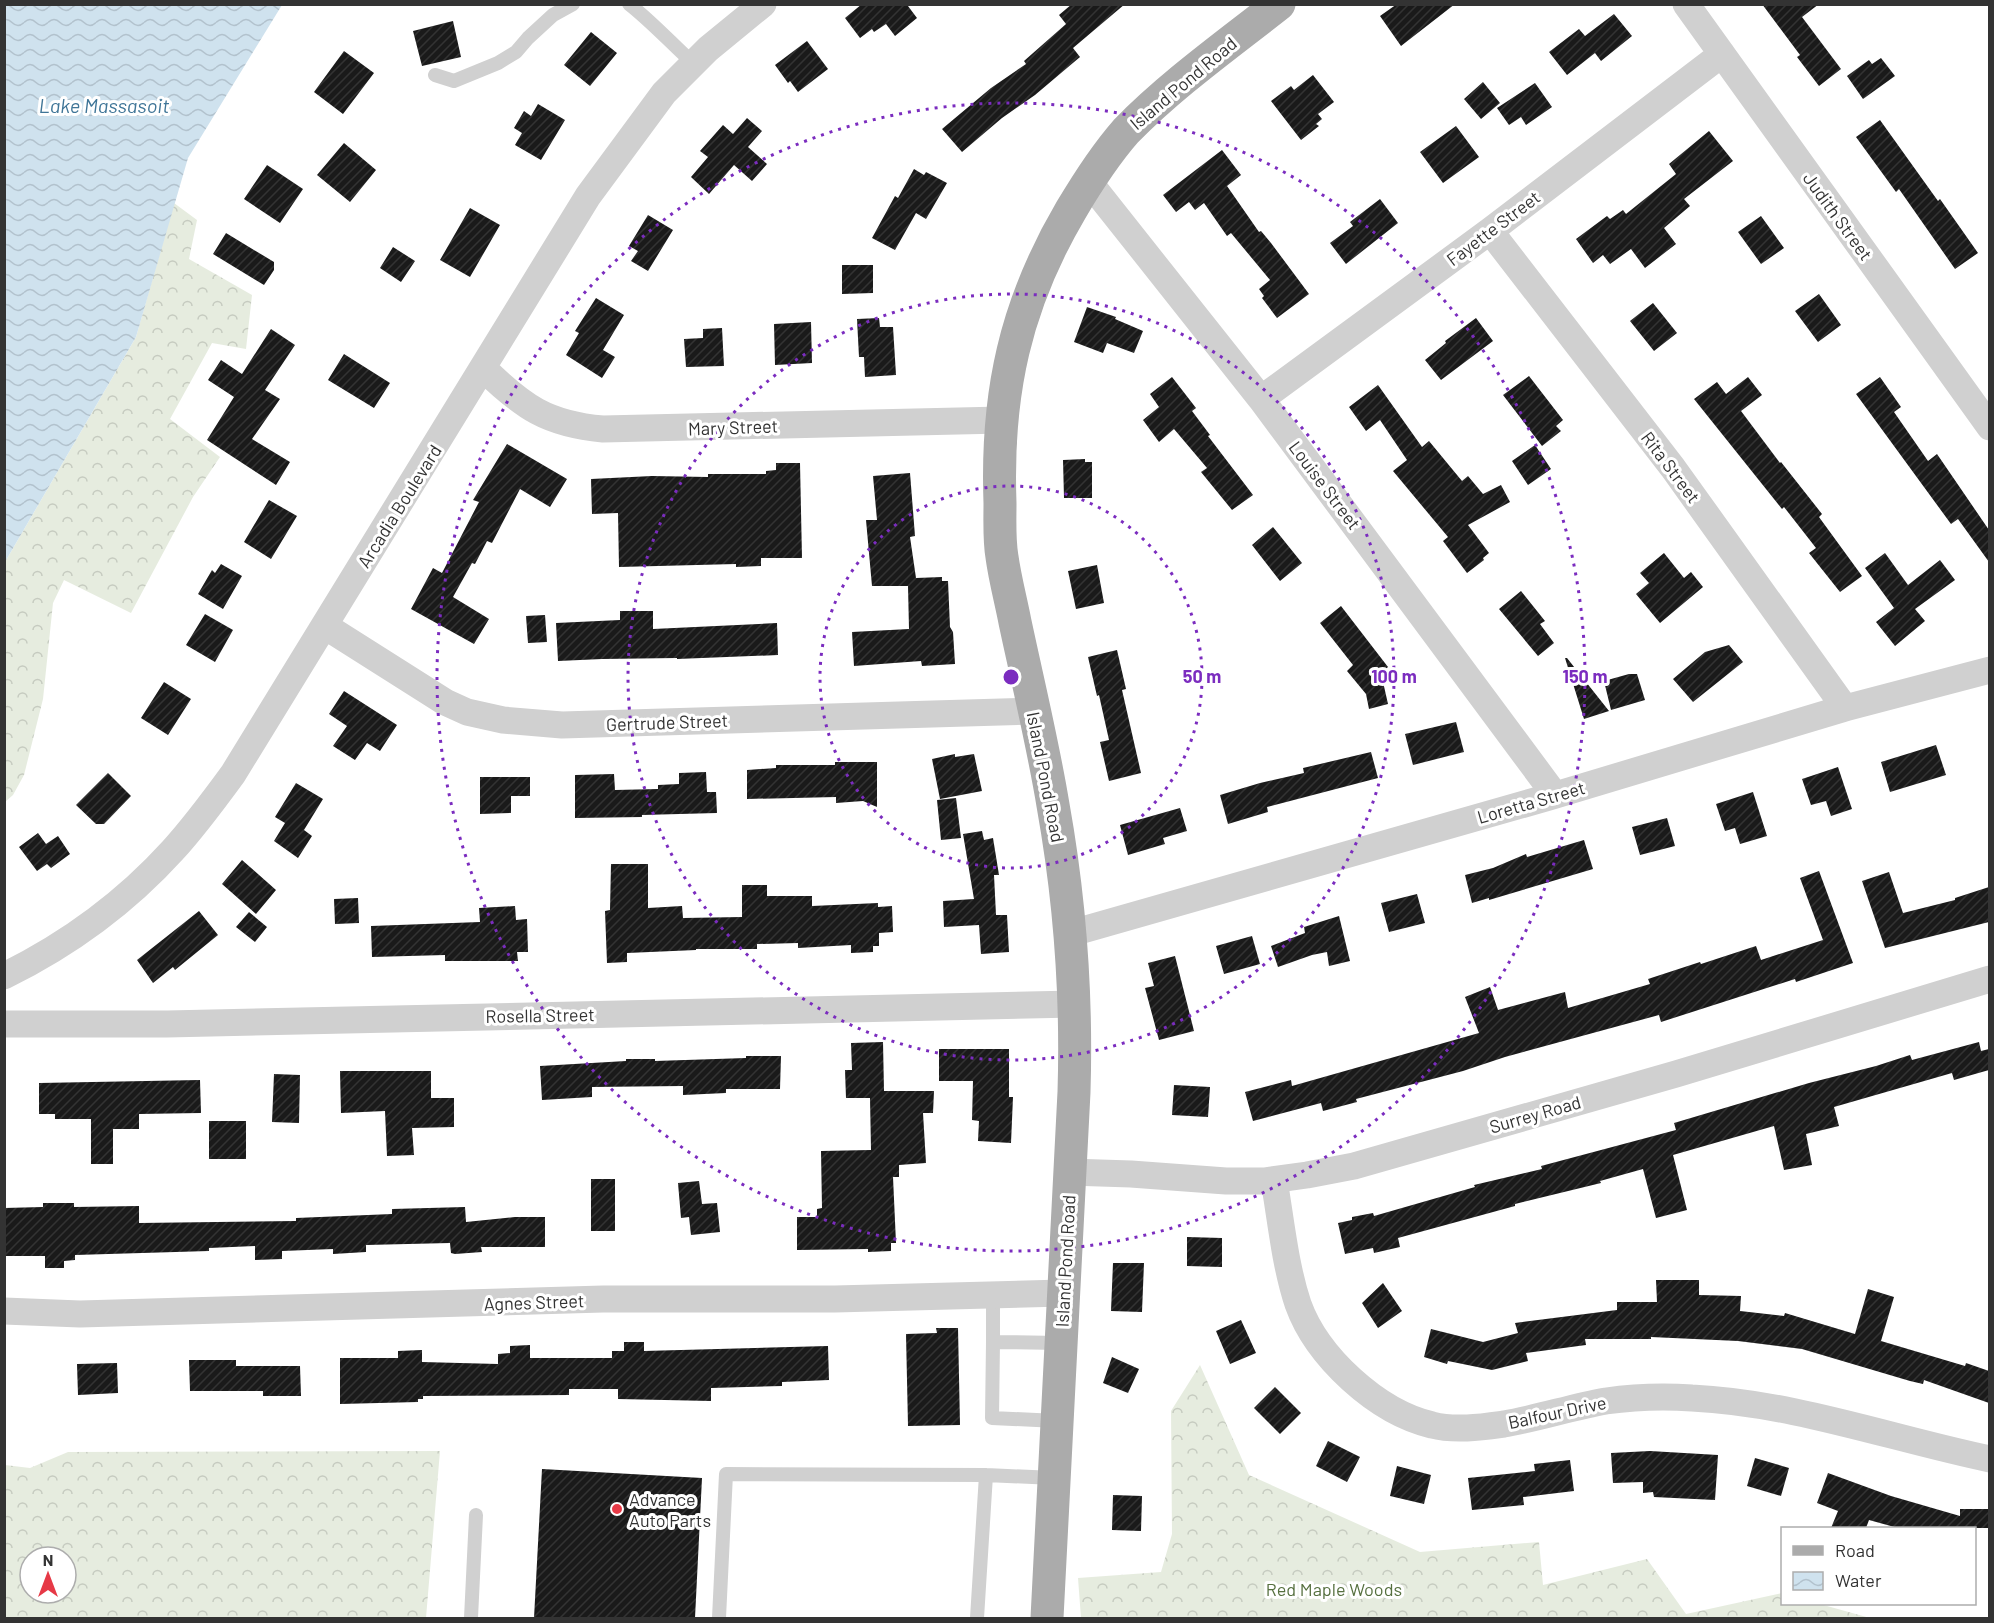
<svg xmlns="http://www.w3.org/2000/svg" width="1994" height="1623" viewBox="0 0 1994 1623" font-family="Barlow,sans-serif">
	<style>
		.forest { fill: url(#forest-crowns); fill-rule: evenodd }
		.water { fill: url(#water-waves) }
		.building { fill: url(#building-hatch) }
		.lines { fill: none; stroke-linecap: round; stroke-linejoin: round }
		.lane { stroke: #d0d0d0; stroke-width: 14 }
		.street { stroke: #d0d0d0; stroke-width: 27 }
		.primary { stroke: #ababab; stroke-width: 33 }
		.ring { fill: none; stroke: #7b2cbf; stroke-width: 3; stroke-dasharray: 3 6 }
		.poi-dot { fill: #e63946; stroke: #fff; stroke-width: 2 }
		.labels { text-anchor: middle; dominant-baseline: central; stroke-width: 6; stroke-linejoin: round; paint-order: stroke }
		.street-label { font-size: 18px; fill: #333; stroke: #fff }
		.poi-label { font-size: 18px; fill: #333; stroke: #fff; text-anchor: start }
		.park-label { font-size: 18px; fill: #56703f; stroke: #fff }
		.water-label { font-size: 20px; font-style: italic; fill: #3f7597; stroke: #fff }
		.centre { fill: #7b2cbf; stroke: #fff; stroke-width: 3 }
		.ring-label { font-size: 18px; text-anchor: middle; font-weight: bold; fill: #7b2cbf; stroke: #fff; stroke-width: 6; stroke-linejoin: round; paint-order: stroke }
	</style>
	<defs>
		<pattern id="forest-crowns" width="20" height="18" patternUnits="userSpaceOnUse" patternTransform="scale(1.5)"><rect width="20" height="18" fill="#e6ecdf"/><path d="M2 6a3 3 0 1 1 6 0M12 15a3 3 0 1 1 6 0" fill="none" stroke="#c6cbc0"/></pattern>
		<pattern id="water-waves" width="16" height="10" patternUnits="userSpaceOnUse" patternTransform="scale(1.5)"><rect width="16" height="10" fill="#cfe2ee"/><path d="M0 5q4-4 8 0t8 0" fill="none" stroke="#b2c2cd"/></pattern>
		<pattern id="building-hatch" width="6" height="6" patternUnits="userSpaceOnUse" patternTransform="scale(1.5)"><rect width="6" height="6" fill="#1a1a1a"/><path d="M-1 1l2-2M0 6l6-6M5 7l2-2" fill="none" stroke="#333"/></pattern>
	</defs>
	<rect width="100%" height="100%" fill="#fff"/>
	<path class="forest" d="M174,203L197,220L189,259L252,295L246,349L212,343L170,419L220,457L193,497L131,613L64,580L53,603L43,699L24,775L13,795L5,802V562L136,337Z
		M1200,1365L1249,1475L1420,1552L1539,1542L1543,1585L1647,1559L1686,1614L1782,1593V1604H1820L1870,1618H1081L1078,1578L1161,1572L1172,1534L1171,1411Z
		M440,1451L426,1618H5V1465L30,1468L68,1452ZM30,1557H66V1593H30Z"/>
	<path class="water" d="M5,4L282,5L188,158L136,337L5,562Z"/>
	<path class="building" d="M862,4H910L908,6L917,18L895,36L886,24L874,32L872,29L860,38L845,18Z
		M1072,4H1125L1073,48L1080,57L1035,95L1002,118L962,152L942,129L991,88L1026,64L1024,61L1066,24L1059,15Z
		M1397,4H1455L1401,46L1380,16Z
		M1762,4H1819L1802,17L1841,69L1819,86L1797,57L1800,55Z
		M1614,14L1632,36L1601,61L1595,53L1567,75L1549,52L1579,29L1585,36Z
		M453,21L461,57L422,66L413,31Z
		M591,32L617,53L590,86L564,65Z
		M807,41L828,69L798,92L790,81L788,83L775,65Z
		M344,51L374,73L343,114L314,92Z
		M1881,58L1895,76L1863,99L1847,76L1869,60L1872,64Z
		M1313,75L1334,102L1318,114L1322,119L1316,124L1319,126L1301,140L1271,101L1291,86L1294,90Z
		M1483,82L1500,103L1481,119L1464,99Z
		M1535,83L1552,107L1526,125L1521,117L1509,125L1497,108Z
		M538,104L565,120L541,160L515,145L522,133L514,128L524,111L531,116Z
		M747,118L762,131L748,147L767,164L752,181L734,165L709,194L691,177L708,157L700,151L723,125L733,134Z
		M1880,120L1938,201L1940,199L1978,253L1955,269L1899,189L1896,192L1856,137Z
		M1456,126L1479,157L1443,183L1420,152Z
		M1709,131L1733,161L1684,199L1690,206L1664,228L1676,244L1645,268L1631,249L1610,264L1603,255L1593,263L1576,239L1607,216L1610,219L1623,210L1626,214L1676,174L1669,164Z
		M344,143L376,170L350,202L317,175Z
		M1222,150L1241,175L1227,186L1259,232L1261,231L1271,243L1309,294L1277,318L1262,298L1264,296L1259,289L1270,280L1231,233L1227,236L1204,203L1195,210L1189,202L1176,212L1163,195Z
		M267,165L303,189L280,223L244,199Z
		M914,169L924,175L926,172L947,183L926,219L916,213L895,250L872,238L895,196L898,198Z
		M1380,199L1398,223L1346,264L1330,243L1353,226L1350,222Z
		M470,208L500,225L470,277L440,260Z
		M648,215L673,230L648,271L631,261L638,251L629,246Z
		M1761,216L1784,248L1761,264L1738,232Z
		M226,233L274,262V270L264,285L213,254Z
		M393,247L415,261L401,282L380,268Z
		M842,265H873V293L842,294Z
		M1819,294L1841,325L1818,342L1795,311Z
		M596,298L624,315L603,350L615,357L602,378L566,355L579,333L575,331Z
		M1653,303L1677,333L1654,351L1630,321Z
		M1087,307L1116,317L1115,319L1143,331L1134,353L1107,343L1103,353L1074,342Z
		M879,318L880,327H893L896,375L865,377L864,357H859L857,319Z
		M1476,318L1493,341L1441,380L1425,360L1446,343L1445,341Z
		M811,322L812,363L775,365L774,324Z
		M722,328L724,366L686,367L684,339L703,338V329Z
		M271,329L295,345L265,390L280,399L252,439L290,462L276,485L207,440L234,397L208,380L221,360L242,374Z
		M344,354L390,383L374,408L328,380Z
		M1529,376L1563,420L1556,426L1561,431L1542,446L1503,395Z
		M1172,377L1196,408L1192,411L1210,435L1208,436L1253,495L1232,510L1201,472L1207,468L1174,429L1159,442L1143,420L1159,407L1150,394Z
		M1748,377L1762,395L1741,411L1780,463L1781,462L1822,514L1819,517L1862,576L1840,592L1809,553L1816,548L1784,507L1782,509L1694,399L1717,382L1726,394Z
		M1880,377L1901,407L1894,412L1928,461L1937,454L1989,530V562L1958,519L1951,524L1856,394Z
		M1378,385L1422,447L1429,441L1462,481L1468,476L1483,494L1501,485L1510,502L1468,525L1489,553L1483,558L1484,560L1467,573L1443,541L1448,537L1393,471L1407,460L1380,420L1366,431L1349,407Z
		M507,444L567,479L550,507L520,489L492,543L487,541L475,564L472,563L453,597L489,619L474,644L411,609L433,568L442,573L479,502L473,500Z
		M1535,445L1551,469L1528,485L1512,461Z
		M1085,459V462H1092V498H1064L1063,460Z
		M776,463H800L802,558H761V566L736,567V564L619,567L618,513L592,514L591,479L652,476L708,477V474H766V471L776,470Z
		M910,473L915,536L910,537L916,578L942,577V581H948L950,627L953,632L955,664L922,666L921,661L854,666L852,632L909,629L908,586H872L866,520H877L873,476Z
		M269,500L297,516L271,559L244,542Z
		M1273,527L1302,563L1280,581L1252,545Z
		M1664,553L1684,578L1691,572L1703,587L1660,623L1636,594L1649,583L1640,573Z
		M1885,553L1908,585L1940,560L1955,580L1915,609L1925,621L1895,646L1876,622L1894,608L1865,568Z
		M221,564L242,576L223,609L198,594L212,570L215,573Z
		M1097,565L1104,603L1076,609L1068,571Z
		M1521,591L1545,621L1540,624L1554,643L1538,656L1499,609Z
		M1341,606L1388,667L1381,673L1388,704L1369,709L1366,694L1347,671L1353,665L1320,623Z
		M620,611H653V629L777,623L778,655L677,659V658L602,659L558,661L556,623L620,620Z
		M205,614L233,630L215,662L186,645Z
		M545,615L547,642L528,643L526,616Z
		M1729,645L1743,662L1693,702L1673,679L1705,652Z
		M1117,650L1126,689L1122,690L1141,773L1109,781L1100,742L1109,740L1099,695L1097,696L1088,657Z
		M1565,658H1567L1609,711L1584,719Z
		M1629,674H1637L1645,700L1611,710L1604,681Z
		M164,682L191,699L168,735L141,718Z
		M344,691L397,725L380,751L367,743L355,760L333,746L347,726L329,714Z
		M1456,722L1464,752L1413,765L1405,734Z
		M1936,745L1946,775L1890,792L1881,762Z
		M1371,752L1378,778L1267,807L1268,812L1228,824L1220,795L1260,783L1304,773L1303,768Z
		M955,754V757L974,754L982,791L940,799L932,759Z
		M835,762H877V807L863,801L836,803V797L747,799V770L776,768V765H835Z
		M1838,767L1852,809L1831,816L1826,801L1811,805L1802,779Z
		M706,772L707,792H716L717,813L642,815V817L575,818V775L614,774L615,790L658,789V785L679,784V773Z
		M108,773L131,796L104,824H96L76,805Z
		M480,777H530V796H511V813L480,814Z
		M296,783L323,799L304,830L312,836L298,858L274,841L285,823L275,817Z
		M1753,792L1767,836L1740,844L1735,828L1725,831L1716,804Z
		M956,798L961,838L941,840L937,800Z
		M1180,808L1187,831L1163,838L1165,844L1128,855L1120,825Z
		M1667,818L1675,846L1640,855L1632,827Z
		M982,831L984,840L993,838L999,875H994L996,915H1007L1009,952L981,954L979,925L944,927L943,901L974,899L963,834Z
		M38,833L46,844L58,836L70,854L51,868L47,864L37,871L19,847Z
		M1584,840L1593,869L1489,900V898L1472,903L1465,875L1493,868L1526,854L1527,857Z
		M242,860L276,890L256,914L222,884Z
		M611,864H648V908L682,906L683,918L742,917V885H767V896H812V906L878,903V907L892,906L893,932L879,933V946H873V952L851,953V945L798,948V943L757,944V949H696V950L627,953V962L607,963L605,911L610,910Z
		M1819,871L1853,963L1796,982L1795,979L1661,1022L1659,1015L1505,1057L1463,1071L1356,1099L1357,1102L1323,1111L1321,1103L1253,1121L1245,1092L1291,1080L1292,1086L1479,1033L1465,997L1490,987L1498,1010L1565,992L1568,1008L1650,984L1648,979L1700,962L1701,964L1756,946L1761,960L1823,940L1800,878Z
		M1889,872L1903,913L1955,900V898L1989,887V922L1885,948L1862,881Z
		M1417,894L1425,923L1389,932L1381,903Z
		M358,898L359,923L335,924L334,899Z
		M515,906L516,920L527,919L528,952H517L518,961H445V955L372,957L371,926L480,922L479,908Z
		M199,911L218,935L175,970L173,967L153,983L137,960Z
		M249,912L267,927L255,942L236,927Z
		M1339,916L1350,961L1329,966L1327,952L1312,955L1278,967L1271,946L1305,933L1304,927Z
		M1252,936L1260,964L1224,974L1216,946Z
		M1175,956L1194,1031L1159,1040L1145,988L1154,986L1148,963Z
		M883,1042L884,1091H934L933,1113H923L926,1163L899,1165V1177H893L896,1243H891V1251L868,1252V1249L797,1250V1217H817V1209L822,1208L821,1151L871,1150L870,1098H846L845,1070H852L851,1043Z
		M1979,1042L1981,1051L1989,1049V1070L1954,1080L1952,1073L1834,1107L1839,1126L1806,1134L1812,1165L1784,1170L1774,1126L1673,1155L1687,1210L1656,1218L1643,1169L1600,1181L1601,1183L1515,1204V1206L1398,1238L1400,1247L1374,1253L1373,1248L1345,1254L1338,1223L1352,1220V1217L1373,1213L1374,1216L1475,1187L1474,1185L1542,1169L1541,1166L1676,1130L1674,1123L1809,1083L1876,1066L1910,1055L1912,1060Z
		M939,1049H1009V1097H1013L1011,1143L978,1141L979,1121L972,1120L973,1081H939Z
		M746,1056H781L780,1089H726V1093L683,1095V1086L592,1087V1097L542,1100L540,1066L626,1061V1059H655V1061L746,1058Z
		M340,1071H431V1098H454V1127L412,1128L414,1155L387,1156L385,1111L341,1113Z
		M274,1074L300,1075L299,1123L272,1122Z
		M200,1080L201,1113L139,1114V1129H113V1164H91V1119H55V1114H39V1083Z
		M1174,1085L1210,1087L1208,1117L1172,1115Z
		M209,1121H246V1159H209Z
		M591,1179H615V1231H591Z
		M699,1181L702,1204L717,1203L720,1232L691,1235L689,1217L681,1218L678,1183Z
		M43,1203H74V1207L139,1206V1223L296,1221V1218L392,1214V1209L465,1207L466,1222L515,1217H545V1247H481L482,1252L455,1254L451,1253L450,1243L366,1245V1252L333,1254V1249L282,1251V1259L255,1260V1246L209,1248V1251L75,1255V1260L64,1261V1268H45V1256H4V1208L43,1207Z
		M1187,1237L1222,1238V1267L1187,1266Z
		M1113,1263H1144L1142,1312L1111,1311Z
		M1656,1280H1699V1295L1741,1296L1740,1311L1784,1316L1785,1313L1855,1334L1868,1289L1894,1297L1881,1341L1965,1366L1966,1363L1989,1371V1403L1924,1380L1923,1384L1910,1381L1802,1349L1738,1341L1651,1337V1339H1585L1586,1345L1526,1353L1528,1361L1492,1370L1448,1361L1447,1364L1424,1357L1431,1329L1483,1342L1518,1333L1515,1323L1617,1310V1302H1657Z
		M1383,1283L1402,1311L1378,1328L1362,1303Z
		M1241,1320L1256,1353L1230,1364L1216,1331Z
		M936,1328H958L960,1425L908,1426L906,1334L937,1333Z
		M624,1342H644V1351L828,1346L829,1380L782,1382V1386L711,1388V1401L618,1399V1389H569V1395L423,1396V1399H418V1402L340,1404V1358H398V1351L422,1350V1362L498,1364V1354L510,1353V1346L530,1345V1358H612V1351H624Z
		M1112,1357L1139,1369L1128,1393L1103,1383Z
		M189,1360H236V1366H300L301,1396H263V1391H190Z
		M117,1363L118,1393L78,1395L77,1364Z
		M1275,1387L1301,1413L1280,1434L1254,1408Z
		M1328,1441L1360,1457L1347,1482L1316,1466Z
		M1650,1451L1718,1455L1715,1500L1654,1497L1653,1492L1643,1493V1482L1613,1483L1611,1453Z
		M1755,1458L1789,1468L1781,1496L1747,1486Z
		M1570,1460L1574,1491L1523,1497L1524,1505L1472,1510L1468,1478L1535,1471L1534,1464Z
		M1397,1466L1431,1475L1424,1504L1390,1496Z
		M542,1469L702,1478L695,1618H534Z
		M1828,1473L1891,1496L1960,1516V1509H1989V1528H1898L1869,1520L1866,1528H1831L1838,1511L1817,1503Z
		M1113,1495L1142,1496L1141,1531L1112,1530Z"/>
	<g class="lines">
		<path class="lane" d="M629,4C652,22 672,44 693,63
			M435,75L454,81L498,63L516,52L528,38L553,15L573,4
			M993,1342V1294
			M1057,1421L992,1418L993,1342L1060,1343
			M471,1618L476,1515
			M719,1618L726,1474L986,1475L1054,1478
			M977,1618L986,1475"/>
		<path class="street" d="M1686,4L1990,427
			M1089,182L1261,399L1555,795
			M1490,231L1673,468L1845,708
			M483,368C523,407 547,424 603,429L1002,420
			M1261,399L1490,231L1722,54
			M325,626L445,702L467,712L503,720L562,725L1034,711
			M1072,933L1549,797L1845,708L1990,670
			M4,976C69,944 125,903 173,850C195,826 214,800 233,774L588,196L664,93L708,49L763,4
			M4,1024H167L1075,1004
			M1069,1172L1131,1174L1226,1181H1264L1307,1175L1354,1166L1676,1074L1990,979
			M1274,1180C1281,1221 1285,1265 1298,1304C1317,1357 1377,1412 1432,1425C1455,1431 1482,1427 1504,1424C1539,1418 1572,1407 1606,1401C1634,1397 1664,1396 1692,1398C1794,1403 1890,1438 1990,1459
			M4,1311L80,1314L603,1299H835L1063,1293"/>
		<path class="primary" d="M1047,1618L1074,1092C1077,995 1070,900 1053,805C1043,744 1028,683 1015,622C1011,601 1005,579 1002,557C999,540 1000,521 1000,503C996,394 1015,305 1071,210C1087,183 1105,155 1126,131C1172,84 1227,45 1279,4"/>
	</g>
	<g class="ring">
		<circle cx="1011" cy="677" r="191"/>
		<circle cx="1011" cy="677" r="383"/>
		<circle cx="1011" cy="677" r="574"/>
	</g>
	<circle class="poi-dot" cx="617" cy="1509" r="6"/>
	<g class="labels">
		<g class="street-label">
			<text transform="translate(1183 83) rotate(-40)">Island Pond Road</text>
			<text transform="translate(1838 216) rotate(54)">Judith Street</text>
			<text transform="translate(1493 228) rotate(-37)">Fayette Street</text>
			<text transform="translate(733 427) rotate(-2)">Mary Street</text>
			<text transform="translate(1671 467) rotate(53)">Rita Street</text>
			<text transform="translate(1325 485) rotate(53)">Louise Street</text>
			<text transform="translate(399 506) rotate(-58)">Arcadia Boulevard</text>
			<text transform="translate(667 722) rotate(-2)">Gertrude Street</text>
			<text transform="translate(1046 777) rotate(79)">Island Pond Road</text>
			<text transform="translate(1531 802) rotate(-16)">Loretta Street</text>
			<text transform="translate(540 1015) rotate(-1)">Rosella Street</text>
			<text transform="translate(1535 1114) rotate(-16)">Surrey Road</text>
			<text transform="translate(1065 1261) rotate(-87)">Island Pond Road</text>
			<text transform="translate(534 1302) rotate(-2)">Agnes Street</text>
			<text transform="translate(1557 1412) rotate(-12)">Balfour Drive</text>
		</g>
		<g class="poi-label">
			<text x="629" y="1499">Advance<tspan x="629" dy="21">Auto Parts</tspan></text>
		</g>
		<g class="park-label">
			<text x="1334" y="1589">Red Maple Woods</text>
		</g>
		<g class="water-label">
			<text x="104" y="105">Lake Massasoit</text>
		</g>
	</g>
	<circle cx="1011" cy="677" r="9" class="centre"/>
	<g class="ring-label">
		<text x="1202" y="683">50 m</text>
		<text x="1394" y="683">100 m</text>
		<text x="1585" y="683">150 m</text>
	</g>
	<rect width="1994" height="1623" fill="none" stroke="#333333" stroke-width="12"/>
	<rect x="1781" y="1527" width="195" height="78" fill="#ffffff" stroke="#adadad" stroke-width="1.5"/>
	<rect x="1793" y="1546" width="30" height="9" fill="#ababab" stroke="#adadad" stroke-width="1.5"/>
	<text x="1835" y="1557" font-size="18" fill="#333333">Road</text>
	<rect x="1793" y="1572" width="30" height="18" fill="url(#water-waves)" stroke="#adadad" stroke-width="1.5"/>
	<text x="1835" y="1587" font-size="18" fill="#333333">Water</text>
	<g transform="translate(48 1575)"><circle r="28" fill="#ffffff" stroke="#adadad" stroke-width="1.5"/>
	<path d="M0-4.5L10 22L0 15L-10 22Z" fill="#e63946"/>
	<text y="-9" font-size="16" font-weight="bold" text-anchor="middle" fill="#333333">N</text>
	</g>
</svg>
